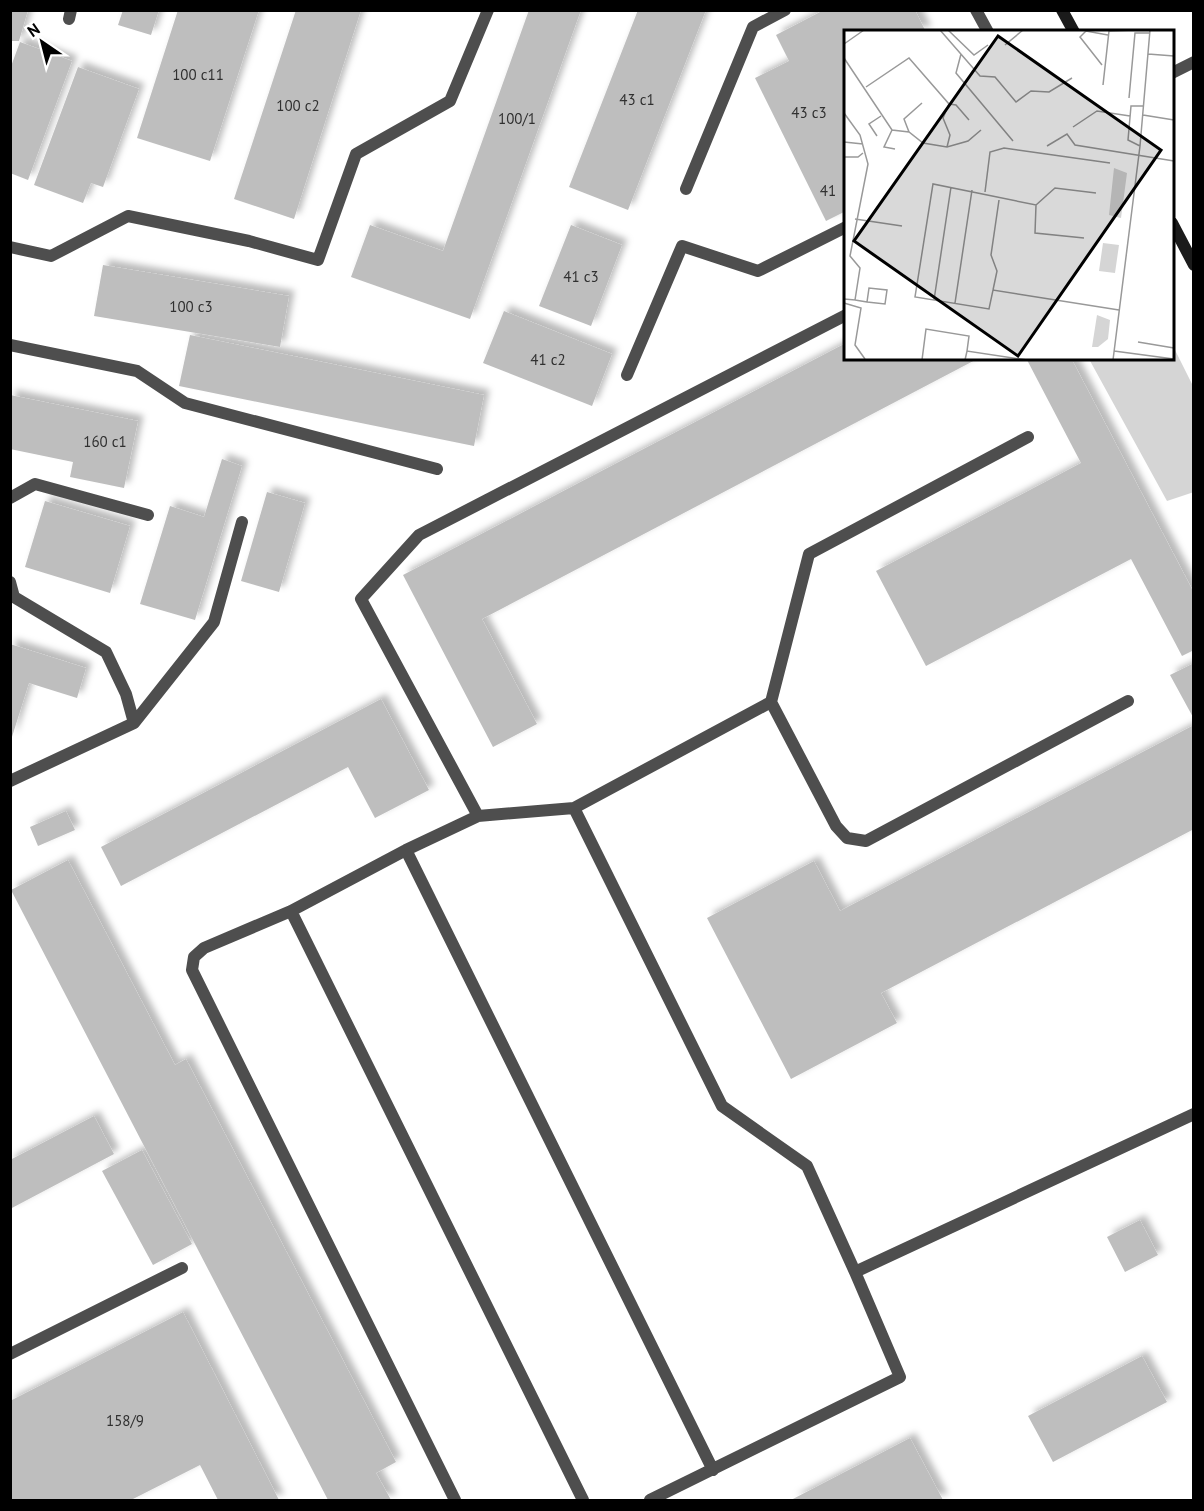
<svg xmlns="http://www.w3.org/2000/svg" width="1204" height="1511" viewBox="0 0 1204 1511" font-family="'PT Sans',sans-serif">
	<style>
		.green { fill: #d5d5d5 }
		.building { fill: #bebebe; filter: url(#shadow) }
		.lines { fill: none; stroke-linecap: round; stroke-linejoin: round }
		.lane { stroke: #4e4e4e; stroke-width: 12 }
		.street { stroke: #4e4e4e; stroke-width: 12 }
		.secondary { stroke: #1b1b1b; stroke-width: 12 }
		.labels { text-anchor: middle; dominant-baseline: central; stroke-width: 5; stroke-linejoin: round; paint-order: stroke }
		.number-label { font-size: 15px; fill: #303030 }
		.inset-road { fill: none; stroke: #999; stroke-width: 1.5 }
		.view { fill: #000; fill-opacity: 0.15; stroke: #000; stroke-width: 3 }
		.inset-edge { fill: none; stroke: #000; stroke-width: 3 }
	</style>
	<defs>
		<filter id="shadow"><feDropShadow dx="5.5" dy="-5.5" stdDeviation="3" flood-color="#0004"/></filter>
	</defs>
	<rect width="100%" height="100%" fill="#fff"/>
	<path class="green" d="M1173,346L1193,386L1194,492L1167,501L1089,359L1172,358Z"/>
	<path class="building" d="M10,10H28L19,41H10Z
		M123,10H159L151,35L118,25Z
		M178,10H259L210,161L137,138Z
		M296,10H361L294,219L234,199Z
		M529,10H581L470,319L351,277L370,225L443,251Z
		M638,10H706L628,210L569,187Z
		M824,10H915L926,32H846V211L826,221L755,78L789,61L776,35Z
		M20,42L72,61L28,180L10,173V69Z
		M78,67L139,89L103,187L91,183L83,203L34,185Z
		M571,225L622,245L591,326L539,306Z
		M103,265L289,296L280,347L94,316Z
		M504,311L612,354L592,406L483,363Z
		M190,335L484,395L474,446L179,386Z
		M846,343V358H979L482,619L537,724L493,747L403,575Z
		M1026,358H1071L1194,593V650L1182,656L1131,559L926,666L876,571L1081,463Z
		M10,395L138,421L124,488L70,477L73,462L10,449Z
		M222,459L242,466L195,620L140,604L170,506L204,517Z
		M267,492L305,503L279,592L241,581Z
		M45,501L130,526L110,593L25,567Z
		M10,644L86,668L77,698L29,683L11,740Z
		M1194,663V719L1170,675Z
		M381,699L429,790L375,818L348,767L121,886L101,847Z
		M1194,725V829L881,993L897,1023L791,1079L707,918L814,861L840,911Z
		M66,811L75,830L38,846L30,827Z
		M68,860L175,1065L186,1059L396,1462L376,1473L391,1500H328L11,890Z
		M94,1116L114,1154L10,1209V1160Z
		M142,1150L192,1244L153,1265L102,1171Z
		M1140,1220L1158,1255L1125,1272L1107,1237Z
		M183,1312L279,1500H218L200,1465L131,1500H10V1401Z
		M1142,1356L1167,1402L1053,1462L1028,1416Z
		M910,1438L943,1500H791Z"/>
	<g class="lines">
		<path class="lane" d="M976,10L988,32
			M69,19L71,10
			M686,189L753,27L785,10
			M10,247L51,256L128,216L249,241L318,260L356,154L450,101L488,10
			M10,345L137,371L185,403L437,469
			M627,375L682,246L758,271L846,227
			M10,498L35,484L148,515
			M10,582L14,597L106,652L126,694L134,723
			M771,702L836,826L847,838L866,841L1128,701
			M10,781L134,723L214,622L242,522
			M574,808L722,1106L807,1166L855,1272
			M478,816L361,599L419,535L846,315
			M406,850L713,1470
			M291,911L583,1500
			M10,1354L182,1268
			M455,1500L192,970L194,957L204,948L291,911L406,850L478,816L574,808L771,702L809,554L1028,437
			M650,1500L900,1377L855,1272L1194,1114"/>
		<path class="street" d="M1172,73L1194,62"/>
		<path class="secondary" d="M1062,10L1074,32
			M1172,223L1194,265"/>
	</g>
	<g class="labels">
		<g class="number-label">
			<text x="198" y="74">100 с11</text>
			<text x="637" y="99">43 с1</text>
			<text x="298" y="105">100 с2</text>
			<text x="809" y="112">43 с3</text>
			<text x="517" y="118">100/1</text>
			<text x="828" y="190">41</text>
			<text x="581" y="276">41 с3</text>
			<text x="191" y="306">100 с3</text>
			<text x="548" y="359">41 с2</text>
			<text x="105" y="441">160 с1</text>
			<text x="125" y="1420">158/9</text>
		</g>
	</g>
	<g transform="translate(844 30)">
		<rect width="330" height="330" fill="#fff"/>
		<path d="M270,138L283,143L277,188L265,185ZM259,213L275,215L271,243L255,241ZM253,285L266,290L264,309L254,317H248Z" fill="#d5d5d5"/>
		<path class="inset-road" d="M96,0L136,46L151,47L172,72L187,61L205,62L228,48M104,0L130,25L144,15M0,14L20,0M161,15L179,0M117,24L112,43L169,111M304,24L330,26M0,28L48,100L65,102L79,113L103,117L124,111L137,100M258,35L236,7L242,1L264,5M259,55L265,1L291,0M22,57L65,28L105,74L99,88L106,105L103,117M285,68L291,3H306M105,74L112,75L125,90M0,83L16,105L24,134L6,226L16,238L11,270L0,269M299,85L330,90M229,97L253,81L286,86M48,100L40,117L51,119M65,102L60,89L78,73M33,106L25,94L37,86M0,112L19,114M203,116L223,104L231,115L330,131M296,116L284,110L287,76H300M0,127H14L19,123M141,162L146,122L160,118L266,133M252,163L211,158L192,175L89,154L71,267L145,279L149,260L275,280M192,175L191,203L240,208M11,189L58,196M149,260L153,241L147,225L155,170M11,270L23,272L41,274L43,260L25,258L23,272M90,270L107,157M0,273L17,278L11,315L21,329M111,273L128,160M294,312L330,318M270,321L330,329M78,330L82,299L125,306L123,321M121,330L123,321L183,330M269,330L296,116L306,0"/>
		<path class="view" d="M154,6L317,120L174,326L10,211Z"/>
		<rect width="330" height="330" class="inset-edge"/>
	</g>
	<rect width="1204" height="1511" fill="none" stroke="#000000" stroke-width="24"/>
	<g transform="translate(42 42) rotate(325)" stroke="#ffffff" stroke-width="4.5" paint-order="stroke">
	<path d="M0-4.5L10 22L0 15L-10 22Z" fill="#000000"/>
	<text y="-9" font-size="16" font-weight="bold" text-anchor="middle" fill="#000000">N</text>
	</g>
</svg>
